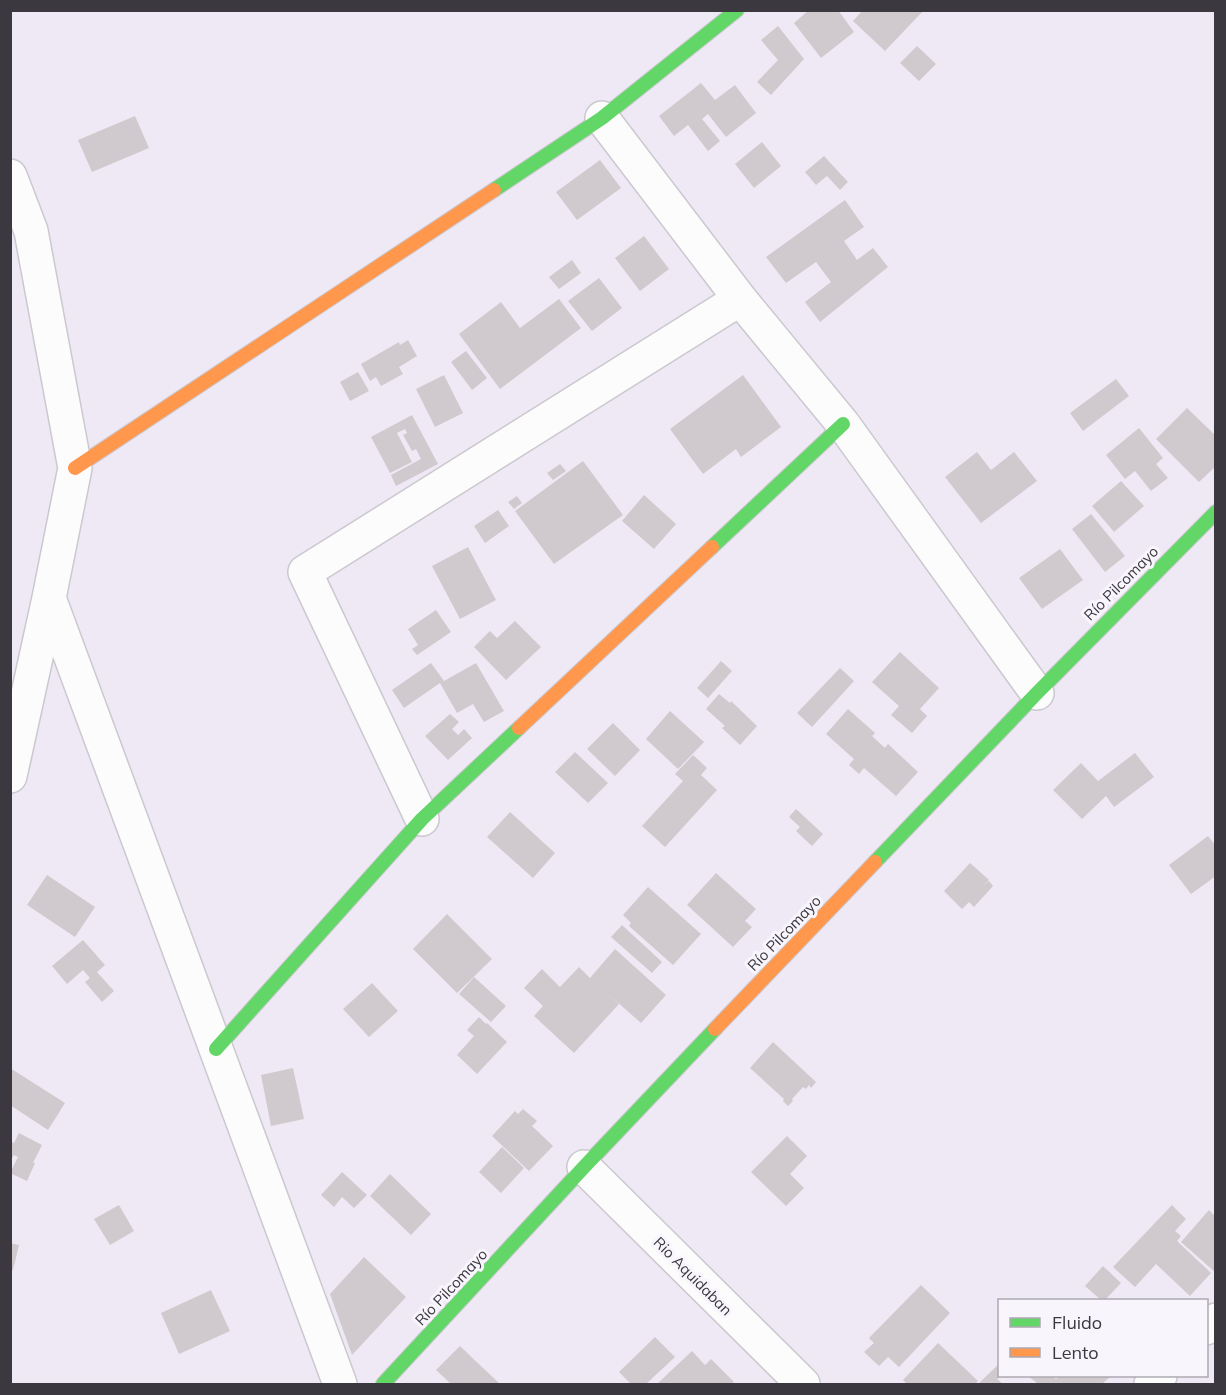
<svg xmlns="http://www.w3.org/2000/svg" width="1226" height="1395" viewBox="0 0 1226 1395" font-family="Mulish,sans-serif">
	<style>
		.building { fill: #d0cace }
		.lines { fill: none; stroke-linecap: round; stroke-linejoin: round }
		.street-casing { stroke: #cbc8cf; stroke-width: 36 }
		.fast-casing { stroke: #cbc8cf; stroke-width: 16 }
		.slow-casing { stroke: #cbc8cf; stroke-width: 16 }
		.street { stroke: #fcfcfd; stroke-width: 33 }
		.fast { stroke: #63d668; stroke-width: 14 }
		.slow { stroke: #ff974d; stroke-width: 14 }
		.labels { text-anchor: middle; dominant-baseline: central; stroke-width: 6; stroke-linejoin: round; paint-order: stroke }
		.street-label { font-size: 15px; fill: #3b383f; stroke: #f9f5fd }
	</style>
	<rect width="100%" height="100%" fill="#eee9f4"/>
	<path class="building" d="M809,10H838L854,32L821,58L794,23Z
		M863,10H924L885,51L853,21Z
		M778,26L804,59L771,95L757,82L778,60L761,40Z
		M917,46L936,64L919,81L900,63Z
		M701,83L715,100L735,85L756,113L726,137L708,114L702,119L720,141L708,151L688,125L674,136L659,116Z
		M135,116L149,148L92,172L78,140Z
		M762,142L781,166L754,188L735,164Z
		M824,156L848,182L840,190L827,176L816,185L805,172Z
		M600,160L621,188L577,220L556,192Z
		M845,200L864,227L844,241L857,260L873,248L888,267L820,322L805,302L831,282L816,262L786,283L766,257Z
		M644,236L669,269L640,291L615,258Z
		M572,260L581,273L559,289L549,277Z
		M599,278L622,308L592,331L568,301Z
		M559,299L581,328L500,389L459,334L501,302L520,328Z
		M408,340L417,356L399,367L403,374L381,386L376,377L370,381L361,364L399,342L400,345Z
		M466,351L487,378L472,390L451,362Z
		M358,372L369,391L350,401L340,382Z
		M444,375L463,413L435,427L416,389Z
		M743,375L781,427L741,457L736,449L703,474L670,429Z
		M1116,379L1129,396L1083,431L1070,413Z
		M1187,408L1216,436V466L1199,482L1156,439Z
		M412,415L438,464L396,486L391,475L421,459L416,449L412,451L403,435L407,433L405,429L397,433L412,462L390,473L371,437Z
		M1139,428L1163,458L1156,464L1168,478L1151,491L1135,471L1125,479L1106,455Z
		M977,452L991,470L1014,452L1037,481L981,523L945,477Z
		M583,461L623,515L554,564L515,511Z
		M560,464L566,471L553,480L547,473Z
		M1121,481L1144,506L1114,532L1092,506Z
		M644,495L676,524L654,549L622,521Z
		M517,496L522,503L514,509L508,502Z
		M498,510L509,526L485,543L474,526Z
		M1091,514L1125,556L1105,572L1072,529Z
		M468,547L496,600L460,619L432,566Z
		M1060,549L1083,580L1042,609L1019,578Z
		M436,610L451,632L417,655L412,649L418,645L408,629Z
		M515,621L541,647L506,680L474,647L490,631L497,638Z
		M900,652L939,688L920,709L927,716L912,733L891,715L899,706L872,682Z
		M721,661L732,671L708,698L697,688Z
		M431,663L444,681L476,663L504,711L484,722L473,704L457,713L440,683L404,708L392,690Z
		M840,668L854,681L812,727L797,713Z
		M719,694L730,703L731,701L757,726L740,745L722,728L725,726L706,709Z
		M848,709L875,733L872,736L885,748L888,744L918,772L896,796L864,768L859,774L849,765L854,759L826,734Z
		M670,711L704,742L678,769L646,739Z
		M450,714L459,722L452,729L458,735L464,729L472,738L448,760L425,736Z
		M613,723L640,750L615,776L587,749Z
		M575,752L608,783L588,803L555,772Z
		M1135,753L1154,777L1114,807L1106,796L1082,819L1053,790L1081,763L1098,781Z
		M693,755L707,768L701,775L717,790L665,847L642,826L683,781L675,774Z
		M796,809L823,834L812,846L796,831L800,827L789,817Z
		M510,812L555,853L533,878L487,837Z
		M1208,836L1216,846V876L1191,894L1169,865Z
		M970,863L989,880L983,886L989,881L993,886L974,907L969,902L962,909L944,891Z
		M716,873L756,909L745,921L752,927L733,947L687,905Z
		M47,875L95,907L75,937L27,905Z
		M648,887L701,934L673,965L629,926L631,923L623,915Z
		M447,914L492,959L457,993L413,949Z
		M622,925L662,962L652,973L611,937Z
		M83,940L105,965L97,972L114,991L102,1002L85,982L90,978L83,970L67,984L52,966Z
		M615,949L666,995L641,1023L607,993L619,1004L574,1053L534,1016L543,1006L524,988L542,969L560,987L579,967L590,978Z
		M474,977L506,1006L491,1022L459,994Z
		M372,983L398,1011L369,1037L343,1009Z
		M479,1017L486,1024L487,1023L507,1042L477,1074L457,1055L474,1036L467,1030Z
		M773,1042L816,1082L811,1088L809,1085L806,1089L803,1087L792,1099L793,1101L788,1106L783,1101L784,1099L750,1068Z
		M10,1068L65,1103L48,1130L10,1105Z
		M293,1068L304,1119L271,1126L261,1075Z
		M523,1109L537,1121L532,1126L553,1146L529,1171L492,1136L515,1111L518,1114Z
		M19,1133L42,1145L33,1163H35L27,1181L10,1173L18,1157L14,1155L10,1161V1141L14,1143Z
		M787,1136L807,1156L790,1174L804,1188L786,1206L751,1172Z
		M502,1147L524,1168L501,1193L479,1172Z
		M342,1172L367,1195L354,1208L342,1197L334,1207L321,1195Z
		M390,1174L431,1214L411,1235L370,1196Z
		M119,1205L134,1231L110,1245L94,1219Z
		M1172,1205L1186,1219L1175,1231L1181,1236L1177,1241L1211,1273L1190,1296L1156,1264L1135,1287L1113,1267Z
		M1209,1210L1216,1217V1273L1181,1242Z
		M10,1243L19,1245L13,1270L10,1269Z
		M364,1257L406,1297L352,1355L330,1294Z
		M1103,1266L1121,1283L1105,1300H1101L1085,1286Z
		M921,1285L950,1313L899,1367L888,1357L879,1366L864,1352L874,1343L869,1338Z
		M211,1290L230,1331L179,1354L161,1313Z
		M655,1337L675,1357L646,1384H631L619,1372Z
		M938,1343L978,1381L975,1384H907L903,1380Z
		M460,1346L482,1367L500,1384H451L436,1370Z
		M692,1351L705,1365L711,1359L734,1382L731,1384H657Z
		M1000,1363V1376H1001L997,1379L1003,1384H978Z
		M1028,1376H1053L1056,1379L1059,1376H1111L1102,1384H1038Z"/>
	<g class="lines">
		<g class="street-casing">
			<path id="street" d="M602,118L740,299L843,424L1037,693
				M10,176L31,231L75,468L49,598L10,776
				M49,598L340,1384
				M422,819L305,572L740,299
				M584,1167L803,1384
				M1206,1328L1216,1320
				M1151,1384L1160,1376"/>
		</g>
		<g class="fast-casing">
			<path id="fast" d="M494,190L602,118L737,10
				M712,547L843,424
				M875,862L1037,693L1216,512
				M216,1049L422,819L519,728
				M383,1384L584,1167L715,1029"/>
		</g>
		<g class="slow-casing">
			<path id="slow" d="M75,468L494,190
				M519,728L712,547
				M715,1029L875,862"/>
		</g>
		<use href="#street" class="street"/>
		<use href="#fast" class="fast"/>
		<use href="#slow" class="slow"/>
	</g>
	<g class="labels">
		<g class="street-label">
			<text transform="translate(1121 583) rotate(-45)">Río Pilcomayo</text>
			<text transform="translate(784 933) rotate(-46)">Río Pilcomayo</text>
			<text transform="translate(693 1276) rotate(45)">Rio Aquidaban</text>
			<text transform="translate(451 1287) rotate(-47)">Río Pilcomayo</text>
		</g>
	</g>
	<rect width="1226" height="1395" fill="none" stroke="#3b383f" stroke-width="24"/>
	<rect x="998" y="1299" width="210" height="78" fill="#f9f5fd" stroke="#ada9b1" stroke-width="1.5"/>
	<rect x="1010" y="1318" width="30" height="9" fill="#63d668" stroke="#ada9b1" stroke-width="1.5"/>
	<text x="1052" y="1329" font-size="18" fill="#3b383f">Fluido</text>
	<rect x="1010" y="1348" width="30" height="9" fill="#ff974d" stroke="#ada9b1" stroke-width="1.5"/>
	<text x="1052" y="1359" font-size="18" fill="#3b383f">Lento</text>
</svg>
